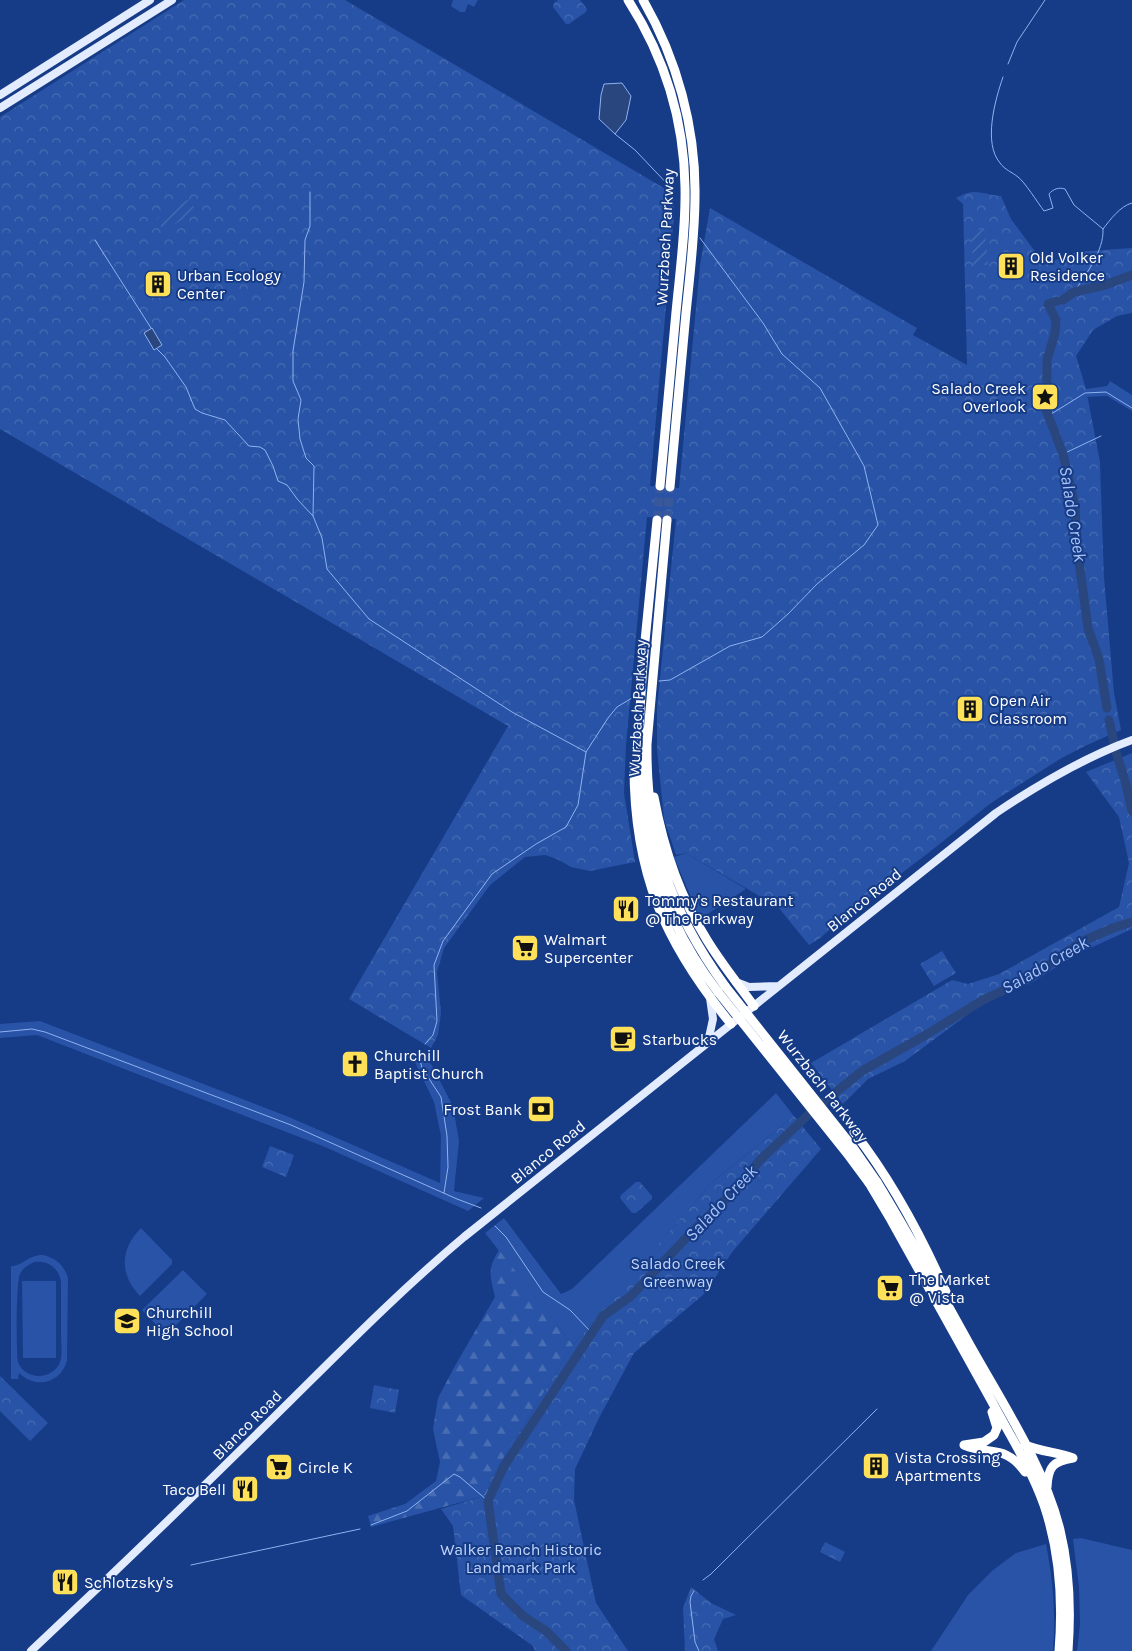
<svg xmlns="http://www.w3.org/2000/svg" width="1132" height="1651" viewBox="0 0 1132 1651" font-family="Karla,sans-serif">
	<style>
		.grass { fill: #2853a6; fill-rule: evenodd }
		.forest { fill: url(#forest-firs) }
		.park { fill: url(#park-crowns) }
		.garden { fill: url(#garden-furrows) }
		.water { fill: #2a467e; stroke: #8fb2f1 }
		.lines { fill: none; stroke-linecap: round; stroke-linejoin: round }
		.stream { stroke: #8fb2f1; stroke-width: 1 }
		.river { stroke: #2a467e; stroke-width: 9 }
		.highway-tunnel { stroke: #395899; stroke-width: 9; stroke-dasharray: 9 4.5; stroke-linecap: butt }
		.primary { stroke: #e3ebff; stroke-width: 8 }
		.highway { stroke: #fff; stroke-width: 9 }
		.highway-bridge { stroke: #fff; stroke-width: 9 }
		.labels { text-anchor: middle; dominant-baseline: central; stroke-width: 4; stroke-linejoin: round; paint-order: stroke }
		.street-label { font-size: 16px; fill: #fff; stroke: #163b87 }
		.poi-label { font-size: 16px; fill: #fff; stroke: #163b87; text-anchor: start }
		.park-label { font-size: 16px; fill: #c2d6fa; stroke: #163b87 }
		.water-label { font-size: 18px; font-style: italic; fill: #a8c3f6; stroke: #163b87 }
	</style>
	<defs>
		<pattern id="forest-firs" width="22" height="20" patternUnits="userSpaceOnUse" patternTransform="scale(1.25)"><rect width="22" height="20" fill="#2853a6"/><path d="M5 1l3.5 6h-7zM16 11l3.5 6h-7z" fill="#486db3"/></pattern>
		<pattern id="park-crowns" width="20" height="18" patternUnits="userSpaceOnUse" patternTransform="scale(1.25)"><rect width="20" height="18" fill="#2853a6"/><path d="M2 6a3 3 0 1 1 6 0M12 15a3 3 0 1 1 6 0" fill="none" stroke="#486db3"/></pattern>
		<pattern id="garden-furrows" width="10" height="10" patternUnits="userSpaceOnUse" patternTransform="scale(1.25)"><rect width="10" height="10" fill="#2853a6"/><path d="M-1 1l2-2M0 10L10 0M9 11l2-2" fill="none" stroke="#486db3"/></pattern>
	</defs>
	<rect width="100%" height="100%" fill="#163b87"/>
	<path class="grass" d="M453,0H478L474,7L468,4L465,12H460L451,6Z
		M1110,381L1132,395V411L1107,396L1087,397L1086,389L1107,386Z
		M686,853L746,889L700,919L674,857Z
		M40,1021L289,1117L440,1183L441,1136L434,1102L409,1050L431,1064L453,1106L459,1141L454,1191L484,1198L468,1211L325,1147L37,1035L0,1038V1024Z
		M776,1093L794,1116L710,1184L573,1345L485,1233L504,1218L561,1294L572,1289Z
		M141,1228L172,1260V1264L140,1296C119,1274 120,1249 141,1228Z
		M43,1255C56,1258 64,1265 68,1278L67,1361C60,1384 35,1389 19,1373L18,1379H11V1266C23,1266 27,1255 43,1255ZM34,1262C48,1260 59,1268 61,1282C61,1300 61,1317 61,1335C61,1344 63,1354 60,1362C53,1380 25,1381 18,1362C16,1354 16,1282 20,1274C23,1268 28,1265 34,1262Z
		M183,1270L207,1294L166,1335L142,1310Z
		M22,1281H56V1358H23Z
		M1081,1538L1132,1550V1651H1077L1080,1624L1079,1587L1073,1539Z
		M1046,1544C1053,1579 1056,1615 1053,1651H931L968,1595L993,1570L1016,1553Z"/>
	<path class="forest" d="M499,1250L573,1345L490,1480L487,1495L371,1527L368,1516L405,1504L436,1481L440,1462L433,1429L438,1398L456,1364L495,1297C490,1276 487,1269 499,1250Z"/>
	<path class="park" d="M184,0H345L674,194V217L650,486L679,488L700,265L710,208L917,328L913,335L967,365L963,204L956,198C976,187 980,194 1001,196L1011,219L1040,258L1043,265L1076,252L1132,248V313L1117,316L1093,330L1076,356L1086,389L1100,462L1104,577L1114,693L1121,730L1085,746L1060,759L991,803L927,854L845,916L819,939L809,945L778,907L686,853L676,855L664,819L657,749V708L676,519L647,517L626,745L624,793L635,862L590,871L571,867L557,859L545,855L525,857L490,885L444,948L437,972L441,1013L438,1035L431,1048L349,999L508,726L0,429V117Z
		M558,0H580L587,9L586,12L569,24H566L553,7L554,3Z
		M1132,753V929L1075,955L1033,982L982,1004L905,1061L868,1079L843,1104L811,1063L952,980L968,984L999,974L1119,907L1129,863L1119,817L1086,772Z
		M942,951L956,973L934,986L920,964Z
		M794,1116L821,1149L733,1251L703,1295L634,1353L600,1416L575,1469L574,1500L596,1603L628,1651H535L533,1646L461,1595L453,1526L441,1509L487,1495L490,1480L573,1345L642,1263L710,1184Z
		M270,1146L294,1155L286,1177L262,1167Z
		M636,1182H640L652,1196V1199L636,1213H632L620,1198L621,1195Z
		M0,1376L48,1423L30,1441L0,1411Z
		M374,1385L399,1390L395,1413L370,1408Z
		M825,1542L845,1552L840,1562L820,1552Z
		M691,1587L711,1603L736,1615L723,1619L714,1639L718,1651H685L683,1608Z"/>
	<path class="garden" d="M189,199L196,211L164,231L156,219Z
		M985,229L988,265L973,266L971,230Z"/>
	<path class="water" d="M622,83L631,96L626,120L615,134L599,119L601,95L604,84Z
		M152,328L162,345L154,350L144,333Z"/>
	<g class="lines">
		<path class="stream" d="M1008,64L1017,42L1045,0
			M1003,77C995,100 983,143 1000,163C1005,170 1012,172 1018,177C1024,181 1038,203 1044,211L1053,208L1049,194C1053,189 1059,187 1065,189L1074,205L1103,229
			M615,134L635,150L674,191
			M310,192V226L305,240L304,282L293,351V381L301,400L298,419L300,439L306,458L314,466L313,516L322,538L327,569L369,619L512,712L586,752
			M95,240L151,328
			M1074,292C1086,274 1104,251 1103,229C1110,220 1120,206 1132,203
			M157,349L165,357L186,387L195,409L202,413L225,420L249,446L260,447L265,450L273,466L278,481L287,485L298,500L313,516
			M1048,416L1085,393L1106,392L1132,408
			M1063,454L1101,436
			M659,681L670,680L730,646L762,637L788,614L817,584L864,545L878,525L864,466L820,388L782,354L763,323L700,238
			M0,1032L32,1029L45,1032L291,1125L457,1199L481,1208
			M425,1044L433,1035L437,1021L434,965L443,941L492,874L536,844L566,827L578,805L586,752L608,718L617,707L632,698
			M419,1056L422,1068L441,1097L447,1136L448,1167L444,1193
			M495,1226L506,1237L543,1292L570,1310L591,1332
			M371,1525L407,1511L454,1474L460,1477L488,1501
			M191,1565L360,1529
			M703,1580L711,1574L877,1409
			M694,1591L691,1596L690,1602L695,1642L699,1651"/>
		<path class="river" d="M1063,300L1074,292L1105,285L1132,275
			M1057,301L1048,304L1056,320L1055,333L1047,360V386L1050,390L1051,399L1046,410L1063,454L1075,505L1077,547L1088,628L1099,659L1107,708
			M1109,720L1116,752L1126,784L1132,811
			M566,1651L546,1631L523,1616L501,1594L488,1501L503,1468L603,1316L631,1296L688,1236L743,1182L760,1160L808,1115L862,1071L924,1036L983,1000L1017,984L1046,967L1083,941L1113,928L1132,922"/>
		<path class="highway-tunnel" d="M657,520L660,486
			M667,520L670,487"/>
		<path class="primary" d="M0,95L150,0
			M0,108L172,0
			M736,982L749,987L778,986
			M708,1042L713,1019L710,998
			M31,1651C113,1574 194,1496 274,1417C336,1356 397,1293 464,1237L996,813C1039,784 1083,758 1132,740"/>
		<path class="highway" d="M628,0C664,56 684,120 685,187C686,228 680,270 676,312C671,370 665,428 660,486
			M643,0C677,59 696,128 695,196C695,235 690,274 686,313C681,371 675,429 670,487
			M657,520C653,560 649,600 645,641C639,708 634,778 649,845C660,898 685,949 718,992
			M667,520L647,744C646,839 669,909 725,986
			M634,767C634,873 664,942 731,1024
			M654,797C663,846 680,897 707,940C721,963 738,984 754,1006
			M854,1132C892,1181 922,1237 947,1294
			M877,1182C910,1236 940,1291 971,1347C1003,1404 1044,1466 1060,1530C1070,1571 1071,1610 1068,1651
			M869,1183L891,1220C924,1280 958,1340 991,1400C1009,1434 1031,1468 1044,1505C1060,1552 1063,1602 1059,1651
			M964,1445L984,1442L994,1435L997,1428L992,1412
			M964,1445C990,1456 1005,1444 1025,1472
			M1025,1445C1042,1452 1057,1452 1073,1458
			M1047,1487C1048,1467 1053,1461 1073,1458"/>
		<path class="highway-bridge" d="M725,986L852,1146L877,1182
			M718,992L849,1156L869,1183"/>
	</g>
	<defs>
		<g id="building-square" transform="scale(1.4375)"><rect x="-9" y="-9" width="18" height="18" rx="4" fill="#ffe159" stroke="#163b87"/><path d="M-4-6H4V6H1V3H-1V6H-4ZM-2.5-4.3h1.7v1.8h-1.7ZM.8-4.3h1.7v1.8H.8ZM-2.5-1h1.7V.8h-1.7ZM.8-1h1.7V.8H.8Z" fill="#111"/></g>
		<g id="sight-square" transform="scale(1.4375)"><rect x="-9" y="-9" width="18" height="18" rx="4" fill="#ffe159" stroke="#163b87"/><path d="M0-6L1.8-2.2L6-1.7L2.9 1.2L3.7 5.4L0 3.3L-3.7 5.4L-2.9 1.2L-6-1.7L-1.8-2.2Z" fill="#111"/></g>
		<g id="restaurant-square" transform="scale(1.4375)"><rect x="-9" y="-9" width="18" height="18" rx="4" fill="#ffe159" stroke="#163b87"/><path d="M-5-6h1v4h1v-4h1v4h1v-4h1v5L-1.5 .5V6h-2V.5L-5-1ZM5-6V6H3V1.5H1.5Q1.5-4 5-6Z" fill="#111"/></g>
		<g id="supermarket-square" transform="scale(1.4375)"><rect x="-9" y="-9" width="18" height="18" rx="4" fill="#ffe159" stroke="#163b87"/><path d="M-6-5.5h2.5l.6 2H6L4.5 2H-2.5L-4.4-4H-6ZM-1.5 3.2a1.3 1.3 0 1 0 .1 0ZM3 3.2a1.3 1.3 0 1 0 .1 0Z" fill="#111"/></g>
		<g id="cafe-square" transform="scale(1.4375)"><rect x="-9" y="-9" width="18" height="18" rx="4" fill="#ffe159" stroke="#163b87"/><path d="M-5.5-4.5H6V0H3Q3 3.5 0 3.5H-2.5Q-5.5 3.5-5.5 0ZM3-3.2v2h1.7v-2ZM-6 4.5H4V6H-6Z" fill="#111"/></g>
		<g id="church-square" transform="scale(1.4375)"><rect x="-9" y="-9" width="18" height="18" rx="4" fill="#ffe159" stroke="#163b87"/><path d="M-1.2-6h2.4v3.5h3.3v2.4h-3.3V6h-2.4V-.1h-3.3v-2.4h3.3Z" fill="#111"/></g>
		<g id="bank-square" transform="scale(1.4375)"><rect x="-9" y="-9" width="18" height="18" rx="4" fill="#ffe159" stroke="#163b87"/><path d="M-6-4H6V4H-6ZM0-2.3a2.3 2.3 0 1 0 0 4.6a2.3 2.3 0 1 0 0-4.6Z" fill="#111"/></g>
		<g id="school-square" transform="scale(1.4375)"><rect x="-9" y="-9" width="18" height="18" rx="4" fill="#ffe159" stroke="#163b87"/><path d="M0-5L7-2L0 1L-7-2ZM-4 1L0 2.5L4 1V4Q0 6-4 4Z" fill="#111"/></g>
	</defs>
	<g fill-rule="evenodd">
		<use href="#building-square" x="1011" y="266"/>
		<use href="#building-square" x="158" y="284"/>
		<use href="#sight-square" x="1045" y="397"/>
		<use href="#building-square" x="970" y="709"/>
		<use href="#restaurant-square" x="626" y="909"/>
		<use href="#supermarket-square" x="525" y="948"/>
		<use href="#cafe-square" x="623" y="1039"/>
		<use href="#church-square" x="355" y="1064"/>
		<use href="#bank-square" x="541" y="1109"/>
		<use href="#supermarket-square" x="890" y="1288"/>
		<use href="#school-square" x="127" y="1321"/>
		<use href="#building-square" x="876" y="1466"/>
		<use href="#supermarket-square" x="279" y="1467"/>
		<use href="#restaurant-square" x="245" y="1489"/>
		<use href="#restaurant-square" x="65" y="1582"/>
	</g>
	<g class="labels">
		<g class="street-label">
			<text transform="translate(665 237) rotate(-87)">Wurzbach Parkway</text>
			<text transform="translate(637 708) rotate(-87)">Wurzbach Parkway</text>
			<text transform="translate(864 900) rotate(-39)">Blanco Road</text>
			<text transform="translate(823 1086) rotate(52)">Wurzbach Parkway</text>
			<text transform="translate(548 1152) rotate(-39)">Blanco Road</text>
			<text transform="translate(247 1425) rotate(-45)">Blanco Road</text>
		</g>
		<g class="poi-label">
			<text x="1030" y="257">Old Volker<tspan x="1030" dy="18">Residence</tspan></text>
			<text x="177" y="275">Urban Ecology<tspan x="177" dy="18">Center</tspan></text>
			<text x="1026" y="388" text-anchor="end">Salado Creek<tspan x="1026" dy="18">Overlook</tspan></text>
			<text x="989" y="700">Open Air<tspan x="989" dy="18">Classroom</tspan></text>
			<text x="645" y="900">Tommy's Restaurant<tspan x="645" dy="18">@ The Parkway</tspan></text>
			<text x="544" y="939">Walmart<tspan x="544" dy="18">Supercenter</tspan></text>
			<text x="642" y="1039">Starbucks</text>
			<text x="374" y="1055">Churchill<tspan x="374" dy="18">Baptist Church</tspan></text>
			<text x="522" y="1109" text-anchor="end">Frost Bank</text>
			<text x="909" y="1279">The Market<tspan x="909" dy="18">@ Vista</tspan></text>
			<text x="146" y="1312">Churchill<tspan x="146" dy="18">High School</tspan></text>
			<text x="895" y="1457">Vista Crossing<tspan x="895" dy="18">Apartments</tspan></text>
			<text x="298" y="1467">Circle K</text>
			<text x="226" y="1489" text-anchor="end">Taco Bell</text>
			<text x="84" y="1582">Schlotzsky's</text>
		</g>
		<g class="park-label">
			<text x="678" y="1263">Salado Creek<tspan x="678" dy="18">Greenway</tspan></text>
			<text x="521" y="1549">Walker Ranch Historic<tspan x="521" dy="18">Landmark Park</tspan></text>
		</g>
		<g class="water-label">
			<text transform="translate(1073 514) rotate(81)">Salado Creek</text>
			<text transform="translate(1045 965) rotate(-30)">Salado Creek</text>
			<text transform="translate(721 1203) rotate(-47)">Salado Creek</text>
		</g>
	</g>
</svg>
